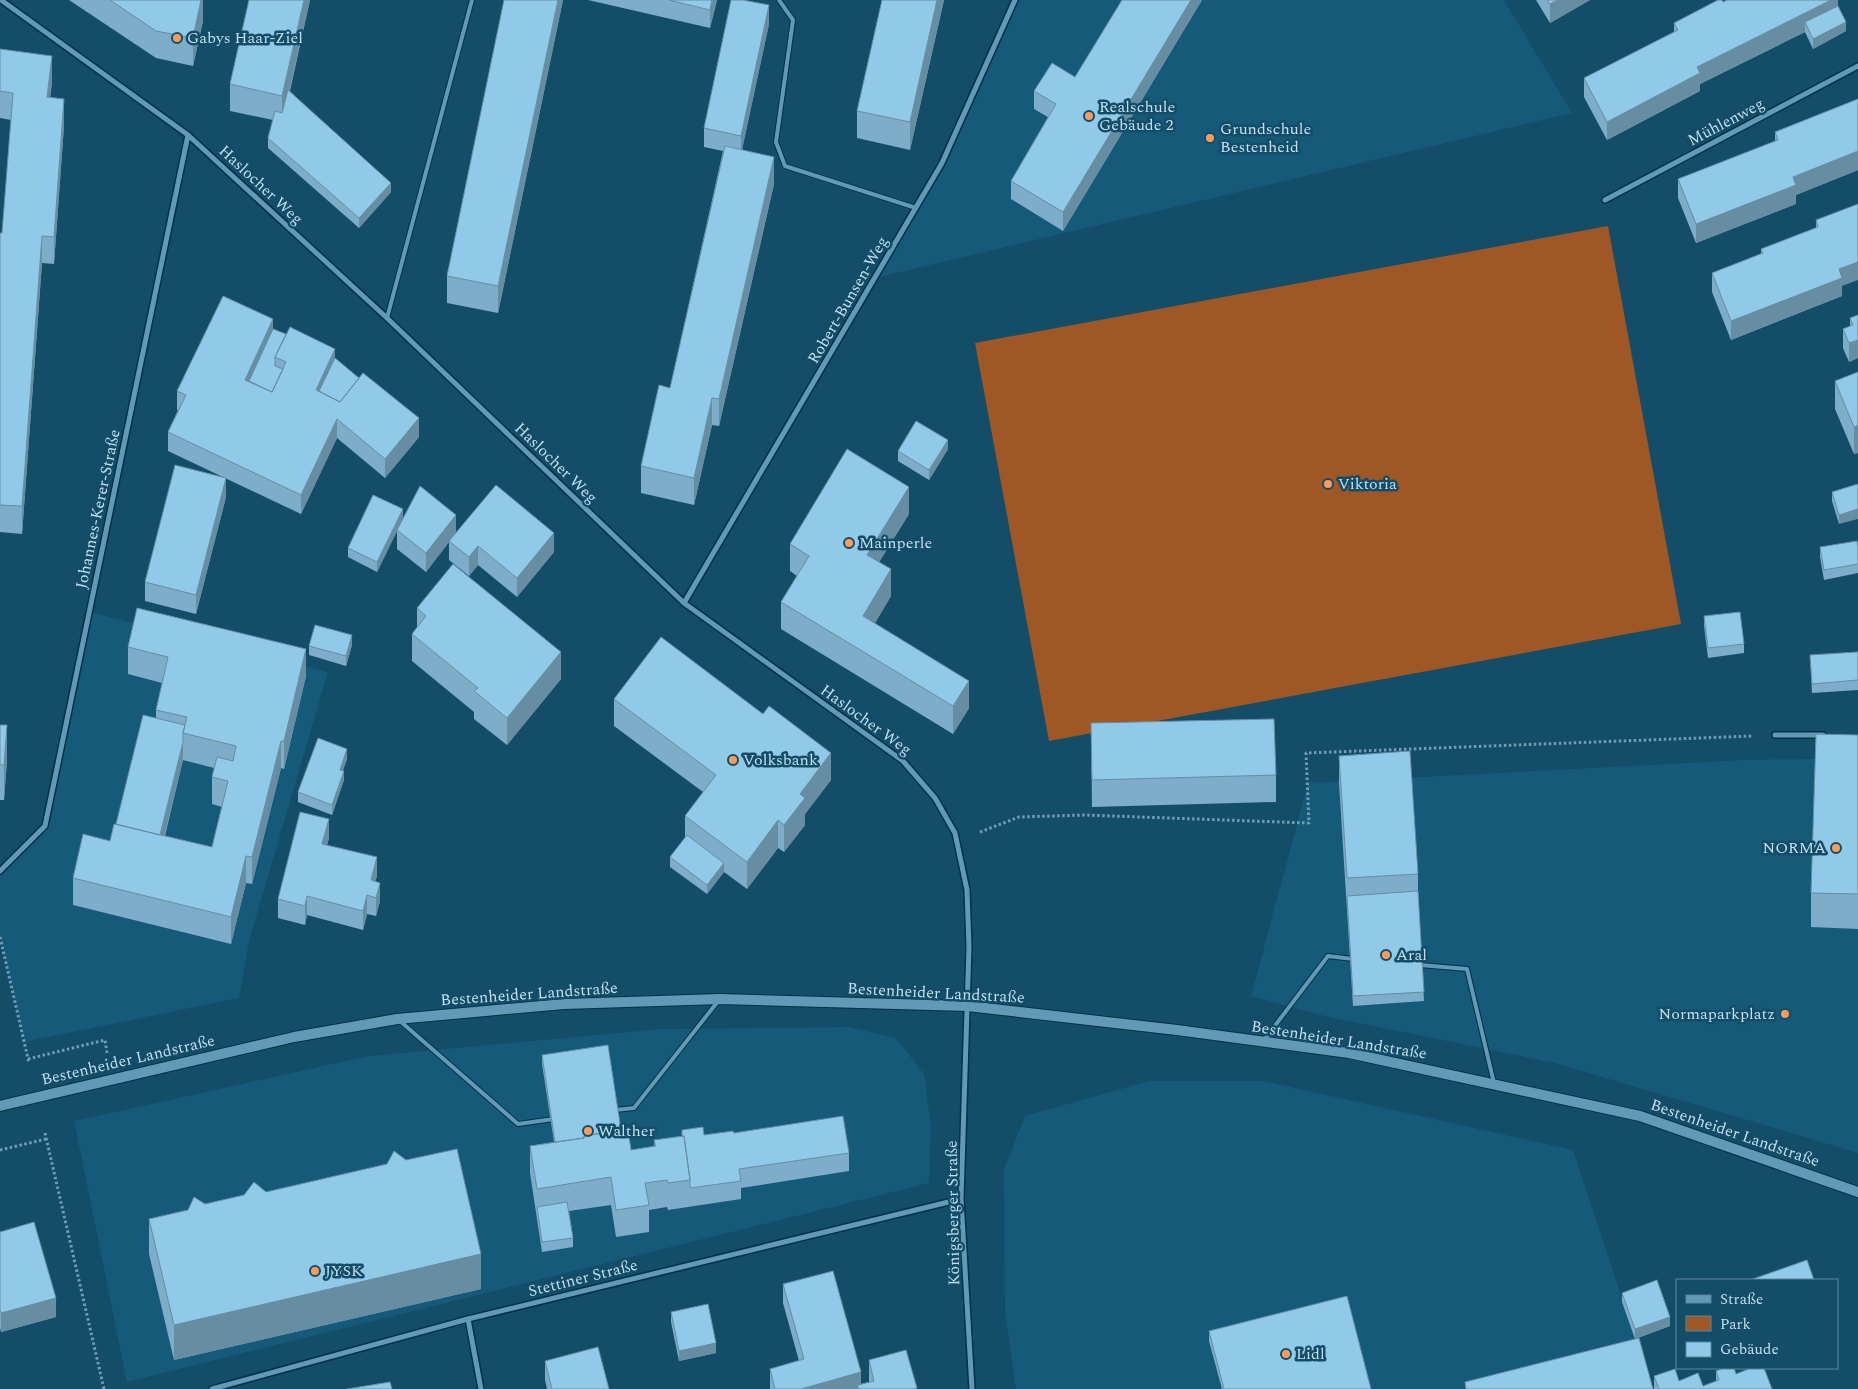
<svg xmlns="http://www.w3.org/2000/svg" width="1858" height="1389" viewBox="0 0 1858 1389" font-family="Spectral,serif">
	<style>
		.built { fill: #155a78 }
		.green { fill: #9f5825 }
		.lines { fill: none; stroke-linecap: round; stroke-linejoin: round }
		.service-casing { stroke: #043245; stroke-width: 6 }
		.minor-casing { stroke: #043245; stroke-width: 8 }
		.secondary-casing { stroke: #043245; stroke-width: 12 }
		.path { stroke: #729cb1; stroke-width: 3; stroke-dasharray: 2.5 2.5; stroke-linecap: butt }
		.service { stroke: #6299b6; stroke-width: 4 }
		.minor { stroke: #6299b6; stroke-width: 5 }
		.secondary { stroke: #6299b6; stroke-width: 10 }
		.wall { fill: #7dadc8; fill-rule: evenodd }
		.shaded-wall { fill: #668da2 }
		.building { fill: #91c9e8; stroke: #668da2 }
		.poi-dot { fill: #fe9b58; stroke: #134d68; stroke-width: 2 }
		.labels { text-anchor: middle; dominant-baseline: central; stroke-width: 5; stroke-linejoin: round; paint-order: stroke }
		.poi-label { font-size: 16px; fill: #c4dfef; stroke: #134d68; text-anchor: start }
		.street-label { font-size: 16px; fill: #c4dfef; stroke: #134d68 }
	</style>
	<rect width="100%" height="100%" fill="#134d68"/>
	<path class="built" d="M1015,0H1504L1572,113L875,278L942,163Z
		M89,612L328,672L249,941L239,998L24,1042L0,937V871L45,826Z
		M1858,758V1153L1555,1063L1328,1017L1251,996L1308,783L1744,760Z
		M849,1027L896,1038L924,1074L931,1126L929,1183L127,1382L74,1121L369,1056L661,1029Z
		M1149,1081H1263L1573,1150L1652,1389H1016L1005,1311L1004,1169L1025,1116Z"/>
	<path class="green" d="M1608,226L1681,624L1049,741L975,343Z"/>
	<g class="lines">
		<g class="service-casing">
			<path id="service" d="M779,0L793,20L776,142L785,166L916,208
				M387,318L472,0
				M1420,965L1467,969L1494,1083
				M400,1021L518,1124L554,1119
				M1264,1040L1328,956L1353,959
				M615,1110L634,1108L719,1000"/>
		</g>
		<g class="minor-casing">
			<path id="minor" d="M1,0L188,135L387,318L684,603L903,761L935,798L955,833L967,890L969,947L961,1199L972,1389
				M1605,200L1858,66
				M684,603L942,163L1015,0
				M1775,735H1823
				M0,871L45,826L188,135
				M468,1319L481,1389
				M212,1389L468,1319L961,1199"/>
		</g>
		<g class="secondary-casing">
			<path id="secondary" d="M0,1106L294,1037L397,1019L564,1004L720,999L967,1006L1177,1030L1349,1053L1640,1116L1858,1192"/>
		</g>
		<path class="path" d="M980,832L1019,817L1084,815L1309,823L1306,753L1752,736
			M0,937L29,1063
			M28,1059L105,1040L107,1053
			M45,1133L104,1389
			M0,1150L46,1139"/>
		<use href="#service" class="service"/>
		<use href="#minor" class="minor"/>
		<use href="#secondary" class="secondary"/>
	</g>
	<path class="wall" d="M69,0H203V21L193,66L156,58Z
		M249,0H310L290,91L391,192L359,228L268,148V138L273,120L230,111V84Z
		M504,0H563L498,313L447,303V276Z
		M588,0H717L710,28Z
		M882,0H944L910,150L857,138V111Z
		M1122,0H1202L1063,231L1011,199V181L1048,117L1034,109V91L1075,77Z
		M1536,0H1590L1550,23Z
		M1838,0V6L1846,31L1813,49L1805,32L1700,84V91L1607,140L1584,97V78L1674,32V23L1723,2Z
		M769,24L742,149L774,184L719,426L712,425L694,505L641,493V466L670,388L723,151L704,147V128Z
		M0,49L52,83L50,97L64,126L54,264L42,263L22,534L0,532V233H2L11,120L0,118Z
		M1858,99V170L1796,195V204L1696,243L1678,198V179L1775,141V132Z
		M1816,220L1842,286V296L1731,340L1712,292V273L1761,254V249L1816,228Z
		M1858,315V359V358L1849,362L1843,348V329L1850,326V318Z
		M273,329L335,358L419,437L385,478L337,438L301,514L168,451V432L178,410H177V391Z
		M1858,372V453L1854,454L1835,409V381Z
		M948,449L929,480L898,461V451Z
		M1858,484L1839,524L1832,501V492Z
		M226,497L196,614L145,601V582Z
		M909,514L879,562L891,596L875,623L969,708L953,734L781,629V602L797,576L790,571V544Z
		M403,519L456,532L554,552L517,597L478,565L469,576L449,560V542L426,572L397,549V531L377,572L348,557V548Z
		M1820,547H1858V573L1824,580L1820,557Z
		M417,608L561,679L507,745L474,719V712L412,661V634L417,627Z
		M1704,616L1744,644V653L1708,658L1704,626Z
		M352,645L346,666L309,655V646Z
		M128,647L306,676L284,769L281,768L252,884L246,883L231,944L73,905V878L110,841L156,718V710L162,683L128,674ZM183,760L214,768L212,777V804L222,807L212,847L165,836Z
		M1858,652V690L1812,693L1810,655Z
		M614,699L831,780L805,814V825L784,852L778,848L747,889L724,872L707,894L670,867V857L685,838V816L703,792L614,726Z
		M1091,723L1276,775V802L1092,807Z
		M0,725L7,760L4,800H0Z
		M1858,735V929L1811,927V893Z
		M1339,756L1418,874V891L1424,1001L1353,1006L1339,783Z
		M347,759L343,770L344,780L332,815L298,802V792Z
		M329,838L327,845L377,876L375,881L380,901L376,916L367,914L363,930L307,915L305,925L278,918V899Z
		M542,1055L621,1130L631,1150L654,1146V1140L682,1136V1130L704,1135L734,1133L849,1153V1171L741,1188V1199L668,1210L667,1207L649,1210V1232L616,1237L611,1205L569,1211L573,1238V1247L542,1252L530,1173V1146L554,1142L542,1064Z
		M266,1192L481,1289L174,1360L149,1254V1219Z
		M0,1232L56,1317L1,1332L0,1328Z
		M783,1284L861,1384L869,1382V1360L917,1389H770V1369L799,1361L783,1303Z
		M1622,1293L1670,1326L1635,1339L1622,1302Z
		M671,1312L716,1353L679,1361L671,1322Z
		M1209,1331L1371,1389H1222L1209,1341Z
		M545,1361L609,1389H547L545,1380Z
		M1716,1371L1736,1374L1772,1389H1654V1376L1703,1386L1716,1381Z"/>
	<path class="shaded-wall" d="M201,0H203V21L193,66V38Z
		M304,0H310L282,123V96Z
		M558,0H563L498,313V286Z
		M712,0H717L710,28V10Z
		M937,0H944L910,150V122Z
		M1191,0H1202L1063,231V212Z
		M1558,0H1590L1550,23V4Z
		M1831,0H1838V15L1805,22V32L1700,84V91L1607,140V122L1697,67Z
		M769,5V24L741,155V136Z
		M1846,22V31L1813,49V39Z
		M52,56V83L47,124V97Z
		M64,99V126L54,264V237Z
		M1858,151V170L1796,195V204L1696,243V224L1793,177Z
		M774,157V184L719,426V399Z
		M391,183V192L359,228V218Z
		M42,236V263L22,534V506Z
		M1858,262V280L1842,286V296L1731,340V321L1839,269Z
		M273,319V338L249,390L245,380Z
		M1858,340V358L1849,362V343Z
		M335,349V367L319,401L316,390Z
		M712,398V425L694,505V478Z
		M419,418V437L385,478V459Z
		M337,419V438L301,514V495Z
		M1858,425V453L1854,454V427Z
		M948,440V449L929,480V470Z
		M226,478V497L196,614V595Z
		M909,487V514L867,582V555Z
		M403,509V519L377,572V562Z
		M1858,509V519L1839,524V515Z
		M456,515V533L426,572V553Z
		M554,533V552L517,597V578Z
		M478,546V565L469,576V557Z
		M891,569V596L863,643V616Z
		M352,635V645L346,666V656Z
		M306,649V676L284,769V741Z
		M561,652V679L507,745V718Z
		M969,681V708L953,734V706Z
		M7,725V760L4,800V765Z
		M281,741V768L252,884V857Z
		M183,742V760L158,861V843Z
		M347,749V759L340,779V770Z
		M831,753V780L805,814V825L784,852V825L800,794Z
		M344,771V780L332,815V805Z
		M329,819V838L322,862V844Z
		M778,820V848L747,889V862Z
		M246,856V883L231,944V917Z
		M377,857V876L371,896V880Z
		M724,863V872L707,894V885Z
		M380,883V901L376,916V898Z
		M367,895V914L363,930V911Z
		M307,896V915L305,925V906Z
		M481,1254V1289L174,1360V1325Z
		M56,1298V1317L1,1332V1313Z
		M1670,1317V1326L1635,1339V1329Z
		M716,1343V1353L679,1361V1351Z
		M861,1372V1389L858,1385V1389H801Z"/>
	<path class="building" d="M110,0H201L193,38L156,31Z
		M249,0H304L282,96L230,84Z
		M504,0H558L498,286L447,276Z
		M669,0H712L710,10Z
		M731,0H743L769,5L741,136L704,128Z
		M882,0H937L910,122L857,111Z
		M1122,0H1191L1063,212L1011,181L1056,104L1034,91L1052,63L1075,77Z
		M1547,0H1558L1550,4Z
		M1718,0H1722L1723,2L1727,0H1831L1697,67L1700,73L1607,122L1584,78L1678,30L1674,23Z
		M1838,6L1846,22L1813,39L1805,22Z
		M0,49L52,56L47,97L64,99L54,237L42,236L22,506L0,505V233H2L13,93L0,91Z
		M288,90L391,183L359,218L268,138L275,111L282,113Z
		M1858,99V151L1793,177L1796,185L1696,224L1678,179L1778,140L1775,132Z
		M725,146L774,157L719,399L712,398L694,478L641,466L659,385L670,388Z
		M1858,204V262L1839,269L1842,278L1731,321L1712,273L1763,253L1761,249L1818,227L1816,220Z
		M223,296L273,319L245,380L272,392L286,362L275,357L290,327L335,349L316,390L340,402L363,373L419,418L385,459L337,419L301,495L168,432L186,395L177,391Z
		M1858,315V340L1849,343L1843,329L1853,325L1850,318Z
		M273,329L286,334L275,357V366L283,369L272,392L249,381Z
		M335,358L359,378L340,402L319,391Z
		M1858,372V425L1854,427L1835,381Z
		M916,421L948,440L929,470L898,451Z
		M847,449L909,487L867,555L891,569L863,616L969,681L953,706L781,602L809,556L790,544Z
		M175,465L226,478L196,595L145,582Z
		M1858,484V509L1839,515L1832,492Z
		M496,485L554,533L517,578L478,546L469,557L449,541Z
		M420,486L456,515L426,553L397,530Z
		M373,495L403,509L377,562L348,548Z
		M1857,541L1858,547V564L1824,570L1820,547Z
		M453,564L561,652L507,718L474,691L478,688L412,634L426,616L417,608Z
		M137,608L306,649L284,741H281L252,857L246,856L231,917L73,878L83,834L110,841L114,824L212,847L228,781L212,777L217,757L233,761L236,746L183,733L187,717L156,710L168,657L128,647Z
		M1740,612L1744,644L1708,648L1704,616Z
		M315,625L352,635L346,656L309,646Z
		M661,637L763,714L769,706L831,753L800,794L805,798L784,825L778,820L747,862L685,816L716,775L614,699Z
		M1858,652V680L1812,684L1810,655Z
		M143,715L185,725L183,733V742L160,835L116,824Z
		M1274,719L1276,775L1092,780L1091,723Z
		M0,725H7L4,765H0Z
		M1816,734L1858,735V894L1811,893Z
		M318,738L347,749L340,770L344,771L332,805L298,792Z
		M1410,751L1418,874L1347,878L1339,756Z
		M300,812L329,819L322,844L377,857L371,880L380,883L376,898L367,895L363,911L307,896L305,906L278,899Z
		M687,835L724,863L707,885L670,857Z
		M1418,891L1424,992L1353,996L1347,896Z
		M608,1045L621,1130L584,1136V1138L555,1142L542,1055Z
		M843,1116L849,1153L739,1169L741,1181L690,1188V1180L684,1136H682V1130L703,1127L704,1135L733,1131L734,1133Z
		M628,1129L631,1150L656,1146L654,1140L684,1136L690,1180L668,1183L667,1180L645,1183L649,1205L616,1210L611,1177L537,1189L530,1146L584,1138V1136Z
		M457,1149L481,1254L174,1325L149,1219L188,1210L194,1197L205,1204L244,1195L254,1182L266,1192L387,1164L394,1151L406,1160Z
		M567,1202L573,1238L542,1242L537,1207Z
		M34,1222L56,1298L1,1313L0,1310V1232Z
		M1807,1260L1814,1280H1750Z
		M833,1271L861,1372L801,1389H775L770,1369L804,1359L783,1284Z
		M1657,1280L1670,1317L1635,1329L1622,1293Z
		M1347,1296L1371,1389H1224L1209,1331Z
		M708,1304L716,1343L679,1351L671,1312Z
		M1639,1338L1653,1389H1466L1465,1382Z
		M598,1347L609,1389H552L545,1361Z
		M906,1350L917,1388L912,1389H858V1385L874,1381L869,1360Z
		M1724,1368H1734L1736,1374L1751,1368H1764L1772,1389H1659L1654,1376L1675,1369L1679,1381L1698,1373L1703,1386L1719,1380L1716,1371Z
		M390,1382L392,1389H347Z"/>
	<g class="poi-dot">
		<circle cx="177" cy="38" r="5"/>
		<circle cx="1089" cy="116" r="5"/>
		<circle cx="1210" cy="138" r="5"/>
		<circle cx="1328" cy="484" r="5"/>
		<circle cx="849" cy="543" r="5"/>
		<circle cx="733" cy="760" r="5"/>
		<circle cx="1836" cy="848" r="5"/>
		<circle cx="1386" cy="955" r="5"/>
		<circle cx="1785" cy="1014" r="5"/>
		<circle cx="588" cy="1131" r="5"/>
		<circle cx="315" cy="1271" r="5"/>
		<circle cx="1286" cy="1354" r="5"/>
	</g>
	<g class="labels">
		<g class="poi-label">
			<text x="187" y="38">Gabys Haar-Ziel</text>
			<text x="1099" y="107">Realschule<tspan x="1099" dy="18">Gebäude 2</tspan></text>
			<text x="1220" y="129">Grundschule<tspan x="1220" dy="18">Bestenheid</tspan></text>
			<text x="1338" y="484">Viktoria</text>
			<text x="859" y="543">Mainperle</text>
			<text x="743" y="760">Volksbank</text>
			<text x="1826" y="848" text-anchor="end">NORMA</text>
			<text x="1396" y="955">Aral</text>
			<text x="1775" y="1014" text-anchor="end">Normaparkplatz</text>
			<text x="598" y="1131">Walther</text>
			<text x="325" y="1271">JYSK</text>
			<text x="1296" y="1354">Lidl</text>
		</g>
		<g class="street-label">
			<text transform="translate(1726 122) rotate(-28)">Mühlenweg</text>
			<text transform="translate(261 185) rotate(43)">Haslocher Weg</text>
			<text transform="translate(848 300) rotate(-60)">Robert-Bunsen-Weg</text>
			<text transform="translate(556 463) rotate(44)">Haslocher Weg</text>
			<text transform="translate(98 509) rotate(-78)">Johannes-Kerer-Straße</text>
			<text transform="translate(866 720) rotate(36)">Haslocher Weg</text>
			<text transform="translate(936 993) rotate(3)">Bestenheider Landstraße</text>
			<text transform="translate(529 994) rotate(-4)">Bestenheider Landstraße</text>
			<text transform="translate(1339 1040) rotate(9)">Bestenheider Landstraße</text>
			<text transform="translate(128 1060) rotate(-13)">Bestenheider Landstraße</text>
			<text transform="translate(1735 1133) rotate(19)">Bestenheider Landstraße</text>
			<text transform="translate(953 1213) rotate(-91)">Königsberger Straße</text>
			<text transform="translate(583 1278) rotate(-14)">Stettiner Straße</text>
		</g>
	</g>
	<rect x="1676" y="1279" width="162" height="90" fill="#134d68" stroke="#5a879e"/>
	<rect x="1686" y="1295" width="25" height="8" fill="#6299b6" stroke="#5a879e"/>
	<text x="1720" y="1304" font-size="15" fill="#c4dfef">Straße</text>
	<rect x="1686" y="1316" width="25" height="15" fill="#9f5825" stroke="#5a879e"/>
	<text x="1720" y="1329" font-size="15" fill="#c4dfef">Park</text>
	<rect x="1686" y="1342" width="25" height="15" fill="#91c9e8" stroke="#5a879e"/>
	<text x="1720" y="1354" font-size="15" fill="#c4dfef">Gebäude</text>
</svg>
